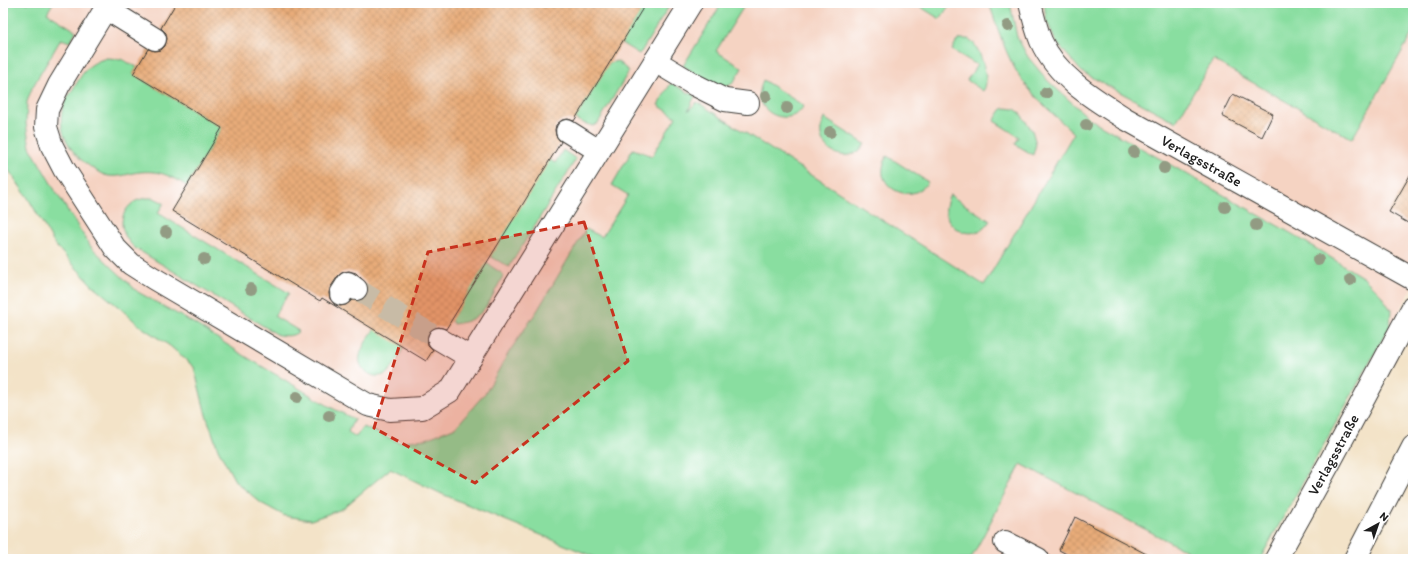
<svg xmlns="http://www.w3.org/2000/svg" width="1416" height="562" viewBox="0 0 1416 562" font-family="Itim,sans-serif">
	<style>
		.built { fill: #f5d3c2 }
		.grass { fill: #89dea0; stroke: #527d5e }
		.building { fill: url(#building-cross-hatch); fill-rule: evenodd }
		.lines { fill: none; stroke-linecap: round; stroke-linejoin: round }
		.minor-tunnel { stroke: #c8bba6; stroke-width: 22; stroke-dasharray: 22 11; stroke-linecap: butt }
		.minor-casing { stroke: #3c3a36; stroke-width: 24 }
		.minor { stroke: #fff; stroke-width: 22 }
		.tree { fill: #929b83 }
		.marked { fill: #c8321e; fill-opacity: 0.2; stroke: #c8321e; stroke-width: 3; stroke-dasharray: 8 5; stroke-linejoin: round }
		.labels { text-anchor: middle; dominant-baseline: central; stroke-width: 3.5; stroke-linejoin: round; paint-order: stroke }
		.street-label { font-size: 15px; fill: #1c1c1c; stroke: #fff }
	</style>
	<defs>
		<pattern id="building-cross-hatch" width="8" height="8" patternUnits="userSpaceOnUse"><rect width="8" height="8" fill="#e8ac79"/><path d="M0 0l8 8M0 8l8-8" fill="none" stroke="#c69368"/></pattern>
	</defs>
	<rect width="100%" height="100%" fill="#fff"/>
	<filter id="ink" filterUnits="userSpaceOnUse"><feTurbulence type="fractalNoise" baseFrequency=".025" numOctaves="2"/><feDisplacementMap in="SourceGraphic" scale="8" xChannelSelector="R" yChannelSelector="G"/><feConvolveMatrix kernelMatrix="1 2 1 2 8 2 1 2 1" color-interpolation-filters="sRGB"/></filter>
	<filter id="wash" filterUnits="userSpaceOnUse"><feTurbulence type="fractalNoise" baseFrequency=".012" numOctaves="4" result="noise"/><feDisplacementMap in="SourceGraphic" scale="16" xChannelSelector="R" yChannelSelector="G"/><feGaussianBlur stdDeviation="0.9" result="paint"/><feColorMatrix in="noise" values="0 0 0 0 0 0 0 0 0 0 0 0 0 0 0 0 0 1.4 0 .05"/><feComposite in="paint" operator="in"/></filter>
	<g filter="url(#wash)">
		<rect width="100%" height="100%" fill="#f3e3c8"/>
		<path class="built" d="M3,3H1044L1046,19L1176,122L1213,60L1352,139L1413,32V287L1260,559H599L442,494L390,469L342,509L311,520L285,516L261,503L235,481L218,449L206,415L194,367L170,346L140,326L121,309L92,285L55,245L28,198L3,162Z"/>
		<path class="grass" d="M3,3H53L47,13L76,31L70,42L61,39L32,88L27,102L26,124L30,147L56,192L91,247L138,292L195,324L248,358L332,408L354,419L348,432L356,437L363,427L399,442L426,439L456,427L486,392L509,352L537,311L586,229L602,237L628,195L612,185L633,149L652,156L676,117L658,105L671,83L695,96L688,111L697,102L984,285L1074,133C1055,116 1037,100 1022,80C1006,57 998,29 989,3H1010L1017,37L1028,57L1048,81L1090,119L1294,235L1364,278L1381,295L1391,310L1390,326L1260,559H1202L1021,464L971,559H599L442,494L390,469L342,509L311,520L285,516L261,503L235,481L218,449L206,415L194,367L170,346L140,326L121,309L92,285L55,245L28,198L3,162Z
			M646,3H671L641,52L639,54L621,43Z
			M722,3H746L716,51L742,68L733,83L726,87L712,84L683,66Z
			M914,3H951L940,19Z
			M1044,3H1413V32L1352,139L1213,60L1176,122L1082,72L1056,42L1046,19Z
			M960,39H968C970,40 973,42 975,45C981,54 991,82 983,91L967,80L977,65L952,50L956,42Z
			M107,58L121,59L137,67L133,74L222,128L187,186C168,174 156,169 133,173C126,175 117,177 109,176C101,175 94,169 88,165C69,152 55,128 64,105C66,99 70,94 73,89C84,72 86,64 107,58Z
			M617,61L629,71L598,123L593,126L583,123L575,119L609,63Z
			M763,80L804,106C802,108 800,111 798,113C784,123 763,114 760,98C759,91 761,86 763,80Z
			M1004,108L1015,109L1020,113L1032,130L1036,144L1033,155L1015,144L1019,137L994,121L1001,110Z
			M824,118L865,144C863,146 861,149 859,151C845,161 824,153 821,136C820,129 822,124 824,118Z
			M563,150L576,159L509,267L490,256L549,159L555,163Z
			M887,156L928,182C926,184 924,187 921,189C908,199 887,191 883,175C882,168 884,162 887,156Z
			M950,195L990,221C988,223 986,226 984,228C970,239 949,230 946,213C945,207 947,201 950,195Z
			M146,198H154L164,203L158,213L289,293L274,316L299,331C293,337 286,336 278,335L135,248C120,235 116,215 134,202C137,200 142,199 146,198Z
			M486,263L503,274V276C489,301 485,321 453,324L451,320Z
			M375,328L405,346C400,354 394,368 386,374C380,377 373,377 368,373C349,361 367,341 375,328Z"/>
		<g id="blocks">
			<path class="building" d="M176,3H646L574,121L568,119L562,120L556,125L555,130L556,136L561,142L446,329L439,327L433,328L428,332L427,339L428,345L433,350L426,361L322,298L320,301L172,211L222,128L133,74L148,49L155,51L161,50L165,46L167,39L166,33L161,28ZM349,271L356,273L367,284L368,290L366,296L361,301L352,300L346,305L340,306L335,305L330,299L329,293L330,288L338,276L343,272Z
				M1233,94L1273,114L1262,137L1222,116Z
				M1413,170V226L1389,212Z
				M1075,517L1156,559H1076L1059,550Z"/>
		</g>
	</g>
	<g filter="url(#ink)">
		<use href="#blocks" fill-opacity="0" stroke="#3c3a36" stroke-width="1"/>
		<g class="lines">
			<path class="minor-tunnel" d="M356,289L439,339"/>
			<g class="minor-casing">
				<g id="minor">
					<path d="M109,3L59,85L47,110L46,127L52,146L64,169L115,248L131,264L153,278L368,405L390,410L422,408L450,391L691,3"/>
					<path id="s1" d="M1030,3C1033,16 1036,29 1041,41C1057,77 1094,99 1126,119L1413,279"/>
					<path d="M105,8L155,39"/>
					<path d="M655,61L695,85L725,100L748,103"/>
					<path d="M567,131L599,151"/>
					<path d="M341,294L348,283L356,289"/>
					<path d="M439,339L471,358"/>
					<path d="M1005,542L1038,559"/>
					<path id="s2" d="M1276,559L1331,460L1413,307"/>
					<path d="M1355,559L1413,447"/>
				</g>
			</g>
			<use href="#minor" class="minor"/>
		</g>
		<g class="tree">
			<circle cx="1008" cy="26" r="6"/>
			<circle cx="1046" cy="93" r="6"/>
			<circle cx="766" cy="96" r="6"/>
			<circle cx="787" cy="108" r="6"/>
			<circle cx="1086" cy="125" r="6"/>
			<circle cx="830" cy="132" r="6"/>
			<circle cx="1134" cy="152" r="6"/>
			<circle cx="1164" cy="168" r="6"/>
			<circle cx="1225" cy="207" r="6"/>
			<circle cx="1256" cy="225" r="6"/>
			<circle cx="166" cy="232" r="6"/>
			<circle cx="204" cy="259" r="6"/>
			<circle cx="1318" cy="260" r="6"/>
			<circle cx="1350" cy="280" r="6"/>
			<circle cx="251" cy="289" r="6"/>
			<circle cx="297" cy="397" r="6"/>
			<circle cx="329" cy="416" r="6"/>
		</g>
	</g>
	<path class="marked" d="M584,222L628,361L475,483L374,428L428,252Z"/>
	<g class="labels">
		<g class="street-label">
			<text stroke="none"><textPath href="#s1" startOffset="243">Verlagsstraße</textPath></text>
			<text stroke="none"><textPath href="#s2" startOffset="119">Verlagsstraße</textPath></text>
		</g>
	</g>
	<rect width="1416" height="562" fill="none" stroke="#fff" stroke-width="16"/>
	<g transform="translate(1378 524) rotate(40)" stroke="#ffffff" stroke-width="3" paint-order="stroke">
	<path d="M0-3L7 15L0 10L-7 15Z" fill="#1c1c1c"/>
	<text y="-6" font-size="11" font-weight="bold" text-anchor="middle" fill="#1c1c1c">N</text>
	</g>
</svg>
